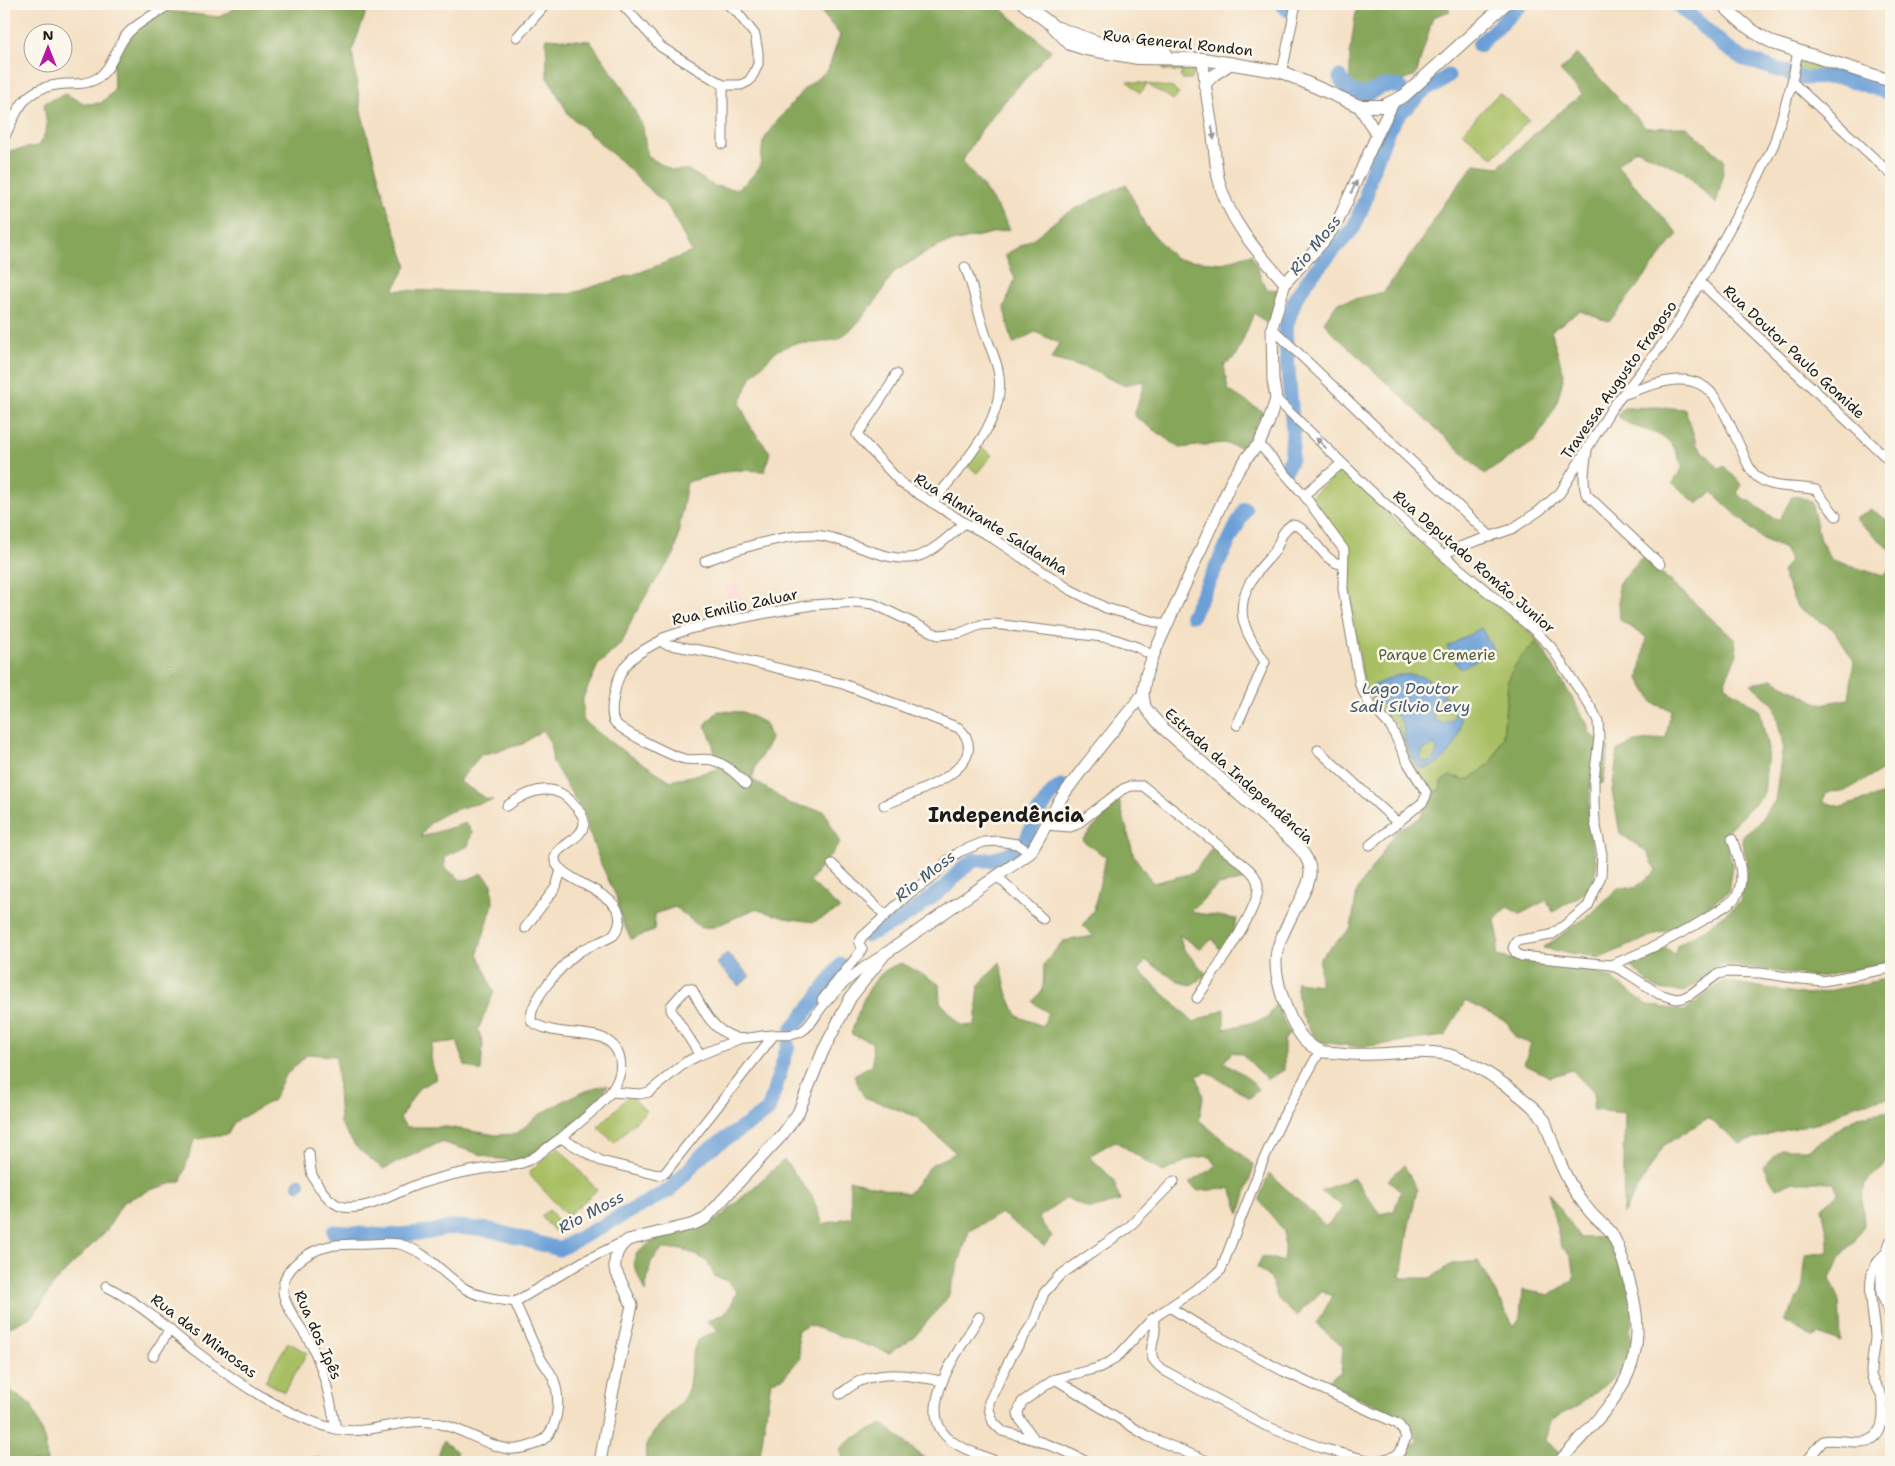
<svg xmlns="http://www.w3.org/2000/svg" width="1895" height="1466" viewBox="0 0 1895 1466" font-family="'Shantell Sans',sans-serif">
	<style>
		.built { fill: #f7d0ce }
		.green { fill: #a9bf64; stroke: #626e40 }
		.forest { fill: #86a65a; stroke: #51613b }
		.water { fill: #6b9fd7; stroke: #445e7a; fill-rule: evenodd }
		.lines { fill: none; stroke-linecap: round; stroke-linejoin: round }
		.river { stroke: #6b9fd7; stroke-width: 15 }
		.minor-casing { stroke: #887e70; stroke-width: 11 }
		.tertiary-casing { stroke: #887e70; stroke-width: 13 }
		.secondary-casing { stroke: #887e70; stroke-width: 14 }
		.minor { stroke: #fff; stroke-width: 9 }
		.tertiary { stroke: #fff; stroke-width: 11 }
		.secondary { stroke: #fff; stroke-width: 12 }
		.oneway { fill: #999 }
		.labels { text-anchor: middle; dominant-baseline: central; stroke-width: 5; stroke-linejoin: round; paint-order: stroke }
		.street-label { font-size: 15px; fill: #1c1c1c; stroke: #fbf7ec }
		.park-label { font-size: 15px; fill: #545d39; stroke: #fbf7ec }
		.water-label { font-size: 16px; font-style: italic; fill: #405770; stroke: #fbf7ec }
		.district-label { font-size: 20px; font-weight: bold; fill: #1c1c1c; stroke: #fbf7ec }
	</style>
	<rect width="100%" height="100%" fill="#fbf7ec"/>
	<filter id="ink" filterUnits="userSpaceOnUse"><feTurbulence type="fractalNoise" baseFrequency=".02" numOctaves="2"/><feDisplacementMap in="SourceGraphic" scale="10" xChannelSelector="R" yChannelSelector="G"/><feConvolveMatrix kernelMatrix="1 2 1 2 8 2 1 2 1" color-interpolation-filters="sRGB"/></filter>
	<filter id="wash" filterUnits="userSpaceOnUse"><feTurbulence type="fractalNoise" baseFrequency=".0096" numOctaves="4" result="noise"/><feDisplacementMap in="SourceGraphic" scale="20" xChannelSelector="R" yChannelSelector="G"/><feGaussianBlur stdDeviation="1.12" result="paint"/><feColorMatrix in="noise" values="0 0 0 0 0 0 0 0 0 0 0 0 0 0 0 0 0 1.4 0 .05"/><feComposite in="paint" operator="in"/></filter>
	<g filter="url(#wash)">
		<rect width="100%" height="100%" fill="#f4e0c4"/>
		<path class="built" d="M739,584L745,612L731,615L725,587Z"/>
		<path class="green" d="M1800,55L1833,65L1832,71L1806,73L1797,71Z
			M1163,66L1190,67L1194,68L1192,79H1182L1180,76L1183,72L1163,70Z
			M1127,81L1173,88L1179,94L1173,100C1165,93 1156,92 1148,84L1140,93Z
			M1499,93L1529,120L1493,158L1462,132Z
			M981,447L992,455L977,473L967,465Z
			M1342,470L1440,562L1531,633L1538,641L1521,657L1508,681L1503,737L1492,762L1472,778L1464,780L1457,777L1431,795L1428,783L1422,777L1408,755L1398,727L1374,704L1365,689L1349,591V551L1346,543L1310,497Z
			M630,1095L646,1111L614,1143L598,1127Z
			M558,1147L597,1190L567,1216L528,1173Z
			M549,1210L562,1225L554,1231L541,1216Z
			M288,1342L307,1353L284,1392L265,1381Z"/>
		<path class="forest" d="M242,4H369L352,51L361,111L386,204L407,266L393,290L569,294L641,272L692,252L669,208L618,159L569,115L547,76L546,38L590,41L621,85L643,127L647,156L671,170H688L714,186L735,189L745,184L760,167L763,142L770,130L803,90L828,70L840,35L819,9L773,4H997L1013,19L1051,50L997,110L979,133L962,162C981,182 996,204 1010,229L944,244L927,252L894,272L878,298L856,325L839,339L816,343H795L776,351L751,377L740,404L751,428L770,452L765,471L733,470L687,482L675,553L648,592L632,619L622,643L598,665L583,698V720L614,745L671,781L718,769L712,740L705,725L718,711L743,712L765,723L771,740L757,763L752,779L790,804L824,811L840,843L810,881L840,909L814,922L785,918L755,909L714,927L701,928L675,907L655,914L654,931L631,939L621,919L616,896L601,864L587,827L586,817L553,763L550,742L542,730L523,744L481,755L459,781L486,799L493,800C470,806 430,811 421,837L466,823L472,832L468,846L446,856L444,867L461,880L469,879L482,873L492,884L493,904L478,953L494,992L478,1030L483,1043L481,1072L465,1065L457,1041L432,1044L431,1058L436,1079L419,1088L400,1118L406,1127H447L496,1135L516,1134L539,1115L567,1099L596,1087L608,1085L589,1117L552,1147L514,1161L492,1158L441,1142L383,1169L356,1147L340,1123L336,1056L308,1054L284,1077L273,1100L234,1122L228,1134L194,1140L181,1181L150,1190L123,1202L107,1230L55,1282L34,1315L4,1330V158L7,151L39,146L47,128L44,103L65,94L86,104L101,103L114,91L113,59L135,27L168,11L219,17Z
			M1357,4H1447L1450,11L1433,17L1416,75L1385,89L1350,86V54Z
			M1577,54L1646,128L1687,127L1724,160L1722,180L1716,204L1683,171L1636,149L1617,165L1678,234L1609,322L1580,311L1551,331L1564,375L1556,406L1535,441L1485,474L1333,333L1324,322L1337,303L1384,292L1420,242L1444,203L1475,164L1499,167L1543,126L1582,94L1560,71Z
			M1126,184L1145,225L1175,259L1223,263L1251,254L1266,289L1280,290L1271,327L1254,313L1236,356L1224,365L1228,390L1263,412L1243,448L1223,443L1180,448L1134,416L1145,381L1123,385L1087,368L1051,359L1059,343L1035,332L1013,344L1004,308L1015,279L1005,255L1035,237L1063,215Z
			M1657,407L1685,409L1697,445L1720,469L1724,466L1742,485L1737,493L1746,501H1751L1761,510L1779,521L1793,495L1811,501L1820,540L1832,560L1883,576L1891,568V765L1845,791L1827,792L1822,802L1842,807L1891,792V962L1819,977L1720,964L1685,992L1656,989L1629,965L1667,948L1675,955L1677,945L1702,931L1740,902L1747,869L1742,836L1758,823L1775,801L1783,745L1774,705L1751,684L1772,679L1820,704L1849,699L1854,661L1833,629L1797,607L1782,572L1790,560L1784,549L1761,538L1712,492L1697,504L1673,483L1683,466C1678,460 1676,448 1670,442C1656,429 1631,430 1618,416L1623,408Z
			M1871,509L1891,523V553L1890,549L1855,519Z
			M1643,556L1735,640L1737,654L1724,684L1760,711L1768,750L1764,794L1724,834L1732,865L1728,892L1689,920L1600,958L1543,948L1592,913L1620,886L1635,888L1656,871L1648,853L1620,833L1612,791L1618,750L1636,742L1666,738L1671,710L1654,704L1639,679L1646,637L1620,620L1618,584Z
			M1538,641L1587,723L1590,734L1609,748L1603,783L1590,786L1588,829L1593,846L1597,864L1591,889L1553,912L1547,900L1520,914L1507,907L1495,920L1499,941L1496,956L1516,960L1587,969L1611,978L1648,1005L1685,1011L1723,981L1808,995L1891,978V1097L1858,1104L1819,1123L1772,1133L1740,1144L1708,1118L1663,1146L1623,1214L1625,1113L1593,1110L1594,1093L1572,1070L1550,1077L1524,1064L1531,1043L1516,1039L1507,1022L1465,1001L1445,1036L1362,1047L1317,1042L1300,1012L1296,982L1320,985V957L1351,928L1357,891L1397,830L1420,818L1431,795L1440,790L1442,781L1450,776L1464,780L1472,778L1492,762L1503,737L1508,681L1514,667L1521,657Z
			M1119,800L1134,856L1153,883L1193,873L1213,847L1244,870L1247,880L1218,885L1190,912L1237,919L1232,936L1220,950L1213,939L1200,948L1179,935L1183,948L1207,975L1191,985L1180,982L1146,961L1138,970L1194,1022L1224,1009V1029L1267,1019L1276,1003L1289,1033L1284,1041V1070L1267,1079L1242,1054L1232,1052L1224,1062L1246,1076L1258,1089L1250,1098L1207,1072L1197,1076L1203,1097L1199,1120L1254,1165L1240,1214L1231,1188L1198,1191L1189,1183L1216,1166L1209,1156L1192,1158L1163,1172L1115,1141L1089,1156L1114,1180L1120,1201L1090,1209L1067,1198L1038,1218L1052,1236L1044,1246L1001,1213L969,1231L948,1297L915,1336L889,1353L809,1325L797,1331L800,1358L783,1378L771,1381L759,1462H647C638,1435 675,1415 686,1394C694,1378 687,1356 698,1341C702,1336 713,1333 719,1331L707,1321L728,1311L737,1292L726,1280L715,1277L707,1261L683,1249H662L651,1262L645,1292L633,1263L637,1253L651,1242L717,1220L784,1160L812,1196L823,1224L852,1217L849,1180L908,1194L932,1164L956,1153L915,1116L864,1097L854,1075L873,1064L872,1042L851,1034C860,1006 871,970 902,963L939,984L940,1002L962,1026L975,1025L979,985L1000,962L1007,992L1017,1016L1043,1026L1048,1013L1033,1002L1043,989L1044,964L1063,941L1094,936L1083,926L1094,909L1106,857L1082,840Z
			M1891,1111V1159L1865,1183L1862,1199L1864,1225L1854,1242L1840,1257L1830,1279L1839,1298L1841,1342L1820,1334L1812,1337L1784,1321L1802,1292L1806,1255L1828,1252V1237L1822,1208L1838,1193L1834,1182H1795L1776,1188L1763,1167L1782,1149H1809L1857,1116Z
			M1404,1165L1417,1190L1408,1230L1401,1278H1431L1452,1264L1478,1261L1514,1327L1520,1318L1522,1290L1550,1295L1574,1279L1571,1257L1561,1246L1548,1192L1580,1238L1609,1237L1633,1300L1630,1337L1634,1338L1627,1367L1578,1406L1552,1419L1545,1440L1564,1456L1558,1462H1382L1418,1442L1411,1424L1326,1382L1341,1372L1343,1347L1316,1324L1333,1296L1322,1291L1296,1316L1278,1299L1271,1279L1257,1268L1263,1256L1284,1262V1231L1259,1200L1269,1173L1326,1226L1344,1207L1320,1191L1354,1178L1380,1214L1394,1211L1401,1191L1388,1180Z
			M4,1386L32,1406L45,1442L47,1462H4Z
			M883,1424L929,1462H843L844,1461L840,1449L852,1439Z
			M443,1441L457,1452L456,1462H436Z
			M296,1457L318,1458L324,1462H273L281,1458Z"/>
		<path class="water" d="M1481,628L1494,650L1460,669L1447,647Z
			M1398,675C1407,675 1419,674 1427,679C1432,681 1435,686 1440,688C1444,702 1456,700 1459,711C1467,735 1446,769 1420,768C1414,761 1407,749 1405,741C1404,734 1405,728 1401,722C1398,717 1393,711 1388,708C1374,699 1372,704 1374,685ZM1437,698H1441L1454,708L1455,716L1451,721L1441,723L1434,719C1433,710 1427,704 1437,698ZM1434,745L1437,749L1436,757L1430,762H1422L1421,755L1423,750Z
			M727,953L750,976L739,986L716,963Z
			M293 1184a6 6 0 1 1 12 0a6 6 0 1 1-12 0Z"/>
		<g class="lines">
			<path class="river" d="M1282,4L1288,10
				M1677,4L1727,48L1742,58L1803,78L1842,77L1891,94
				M1479,45L1521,4
				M1340,77C1345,89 1355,97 1369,93C1374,91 1379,87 1384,86C1390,85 1395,86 1400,87
				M1286,469L1291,459L1293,433L1285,330L1296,297L1313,273L1354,227L1366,198L1370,176L1388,130L1397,116L1426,88L1436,85L1448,76
				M1192,615L1245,509
				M867,935L896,922L915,910L945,887L961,870L974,860H991L1009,855L1026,841L1038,813L1054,791L1061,786
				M792,1029L812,1005L841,965
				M334,1232L387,1236L430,1232L454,1227L491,1230L559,1249L670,1190L704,1153L768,1111L788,1046"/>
		</g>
	</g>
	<g filter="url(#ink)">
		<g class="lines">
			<g class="minor-casing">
				<path id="minor" d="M622,4L661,47L723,85H741L749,81L754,73L758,64V52L755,35L737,12L727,4
					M517,37L546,4
					M1282,72L1296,4
					M1792,82L1891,174
					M723,85V144
					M4,138C20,105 25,86 66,84C76,84 87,84 96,79C113,69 116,45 129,32C140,21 157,13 170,4
					M1701,283L1891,462
					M1272,328L1491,537
					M896,374L891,384L857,435L901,483L965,523L988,535L1069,589L1106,608L1166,625
					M1622,395C1652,385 1694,365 1716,399C1727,415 1734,434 1742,451C1746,460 1750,473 1760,479C1776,490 1798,485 1816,490L1836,516
					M1276,399L1369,489L1444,556L1534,630L1551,647L1593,711L1598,721L1599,737L1594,779V803L1595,822L1602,854L1601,876L1588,906L1565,925L1551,935L1516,941L1513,948L1516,953L1521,956L1611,965L1625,972L1659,994L1676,999L1683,998L1691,994L1718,974L1727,972L1760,973L1801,979L1823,981L1891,968
					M1259,444L1304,495L1344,550L1343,589L1360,685L1369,703L1391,727L1408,763L1426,792V796L1423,802L1370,845
					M1587,450C1585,465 1582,479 1586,494L1660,564
					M1304,495L1342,463
					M932,503C960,467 1009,419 998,370C995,356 988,343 984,330C977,309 974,288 965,267
					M1444,556L1450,551L1462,546L1512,529L1539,511L1560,493L1612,408L1662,345L1679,320L1758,177L1774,144L1792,82L1798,51
					M705,561C734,550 781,535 812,535C845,535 888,567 919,556C936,550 951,534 965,523
					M662,640C638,652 620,662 615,691C613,700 610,713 614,721C620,731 673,757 685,759C693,761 703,758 712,760C726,764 736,774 746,784
					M1237,725L1265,662C1244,631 1231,608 1255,575C1261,566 1269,559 1275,551C1280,542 1281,531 1291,525C1310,524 1322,565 1343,564
					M1318,750L1398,823
					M884,805C907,795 983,773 966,737C965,734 961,731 959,728L843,684L715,653L665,644L662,640L663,638L693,628L761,614L812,605L857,602L874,604L938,635L960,633L980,625L994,624L1111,638L1137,647L1153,656
					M507,806C529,790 555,780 574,805C578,809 583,815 584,821C586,842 545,847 557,865C572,887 640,897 614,935C603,942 589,945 579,952C565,961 525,1005 532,1022C552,1035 578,1031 600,1037C607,1039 614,1045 617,1051C635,1086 583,1118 561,1138
					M1045,825L1070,827L1076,825L1123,789L1131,786H1143L1245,866C1252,872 1259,879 1258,889C1257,913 1212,975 1197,998
					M832,864L885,915
					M997,876L1043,919
					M525,928L556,887L561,870
					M1611,965C1647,951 1681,935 1713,914C1720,909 1730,904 1735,898C1747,881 1738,856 1732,839
					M822,1000L858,955L862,949L859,943L862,937L910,893L933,877L947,861L959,852L984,842L998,841L1017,844L1030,853
					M700,1055L671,1010V1006L687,988L692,989C703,1010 712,1031 737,1038C745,1040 763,1035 772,1035C782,1034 793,1037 802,1031C811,1026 815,1016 821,1008C838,986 859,969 883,955
					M612,1092L640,1094L649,1092L686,1062L700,1055L739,1039
					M309,1153C310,1160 310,1168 312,1175C318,1187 330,1204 343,1207C370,1211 395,1192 419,1184C441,1177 467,1171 489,1168C502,1166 515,1167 527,1161C539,1156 550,1145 561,1138L601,1161L658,1175L665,1173L774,1035
					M106,1286C141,1304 164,1326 194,1350C232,1379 289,1418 336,1429C371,1437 408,1413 444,1425C466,1431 486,1445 508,1449C516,1450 530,1447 537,1443C559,1434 561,1400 554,1380C551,1372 544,1365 540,1357C531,1339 523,1320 515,1302
					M979,1317C962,1347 909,1413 953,1442C966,1451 983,1456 998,1462
					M1152,1319C1161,1331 1147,1346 1153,1359C1156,1364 1161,1368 1165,1371L1266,1426L1322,1448L1367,1460L1378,1461L1395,1456L1400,1452L1406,1438L1404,1432L1398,1424L1283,1371L1205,1329L1171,1308
					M153,1356L170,1329
					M1055,1379L1147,1436L1210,1462
					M840,1394C846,1390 853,1384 860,1381C886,1370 915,1376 942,1381
					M336,1429C330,1400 325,1372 312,1346C304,1331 285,1308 283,1292C281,1268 310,1250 330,1246C342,1243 356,1245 368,1244C378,1244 390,1242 399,1244C425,1250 443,1274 464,1288C480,1298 497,1299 515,1302L582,1262L623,1242
					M1035,1440L1002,1431L993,1422L989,1409V1402L999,1381L1012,1355L1034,1321L1044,1293L1059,1276L1128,1228L1174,1181
					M1087,1462L1065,1451L1035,1440L1019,1418L1018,1412L1022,1402L1055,1379L1098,1368L1110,1362L1120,1354L1152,1319L1212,1278L1221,1270L1263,1161L1283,1117L1320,1051
					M1806,1462L1823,1441C1838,1437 1862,1448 1875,1437C1884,1429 1884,1408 1882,1397C1880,1389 1871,1381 1871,1373C1871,1361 1874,1349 1875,1338C1875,1316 1861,1272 1882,1258"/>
			</g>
			<g class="tertiary-casing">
				<path id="tertiary" d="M1203,59C1204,83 1208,103 1212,127C1214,143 1215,161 1218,177C1227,219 1257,252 1285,283
					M1204,85L1214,75L1232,63
					M1394,101L1377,135L1337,223L1323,242L1285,283L1272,328L1273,380L1276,399L1268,424L1259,444L1248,456L1232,480L1153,656L1146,675L1143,694L1145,707L1152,716L1165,730L1293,842C1301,850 1309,858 1310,870C1311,883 1301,898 1295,909C1289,922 1280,937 1277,951C1272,975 1287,1017 1302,1037C1306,1042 1314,1048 1320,1051C1326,1053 1333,1052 1339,1053C1374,1058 1410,1048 1445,1054C1472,1059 1529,1098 1545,1121C1554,1148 1564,1178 1581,1200C1586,1207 1592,1215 1598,1220C1603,1225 1609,1228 1612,1234C1620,1248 1624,1265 1629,1280C1655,1369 1614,1401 1559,1462
					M1359,106L1377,135
					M1891,1242L1887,1253L1882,1258V1293L1891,1315
					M600,1462L613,1390L632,1305L615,1269C614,1257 618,1247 628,1240L694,1224L705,1219L783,1134L798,1113L823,1051L851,997L885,954L1030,853C1042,835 1050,815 1062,797C1087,761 1116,728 1143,694"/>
			</g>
			<g class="secondary-casing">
				<path id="secondary" d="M1024,4L1052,25L1070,44L1086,49L1138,58L1203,59L1282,72L1359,106H1383L1404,96L1505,4
					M1722,4C1739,21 1754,34 1776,44L1891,81
					M1058,28L1099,43L1165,52"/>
			</g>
			<use href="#minor" class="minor"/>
			<use href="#tertiary" class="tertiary"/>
			<use href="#secondary" class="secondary"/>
		</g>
		<defs><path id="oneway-solid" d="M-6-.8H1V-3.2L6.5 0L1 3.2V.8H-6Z" transform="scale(1.25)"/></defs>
		<g class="oneway">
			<use href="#oneway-solid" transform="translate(1213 133) rotate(81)"/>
			<use href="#oneway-solid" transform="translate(1354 187) rotate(-65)"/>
			<use href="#oneway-solid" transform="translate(1321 443) rotate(-135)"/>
		</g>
	</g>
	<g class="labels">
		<g class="street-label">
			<text transform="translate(1178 43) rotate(6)">Rua General Rondon</text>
			<text transform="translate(1794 352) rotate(43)">Rua Doutor Paulo Gomide</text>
			<text transform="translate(1619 380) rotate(-55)">Travessa Augusto Fragoso</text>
			<text transform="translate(991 524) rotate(32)">Rua Almirante Saldanha</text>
			<text transform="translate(1474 562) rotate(41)">Rua Deputado Romão Junior</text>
			<text transform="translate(735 607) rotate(-12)">Rua Emilio Zaluar</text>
			<text transform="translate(1239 776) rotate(42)">Estrada da Independência</text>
			<text transform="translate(318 1335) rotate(66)">Rua dos Ipês</text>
			<text transform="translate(204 1336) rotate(37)">Rua das Mimosas</text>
		</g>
		<g class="park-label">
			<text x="1437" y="655">Parque Cremerie</text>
		</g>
		<g class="water-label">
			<text transform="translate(1315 245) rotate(-51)">Rio Moss</text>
			<text x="1410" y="688">Lago Doutor<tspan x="1410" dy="18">Sadi Silvio Levy</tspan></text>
			<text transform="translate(925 876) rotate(-38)">Rio Moss</text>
			<text transform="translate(591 1212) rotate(-28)">Rio Moss</text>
		</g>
		<g class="district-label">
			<text x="1006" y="815">Independência</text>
		</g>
	</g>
	<rect width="1895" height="1466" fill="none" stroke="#fbf7ec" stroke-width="20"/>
	<g transform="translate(48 48)"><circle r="24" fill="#fbf7ec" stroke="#a29f99"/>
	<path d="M0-4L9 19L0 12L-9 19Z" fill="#b5179e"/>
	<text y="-8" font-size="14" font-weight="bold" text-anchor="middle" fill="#1c1c1c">N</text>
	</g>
</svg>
